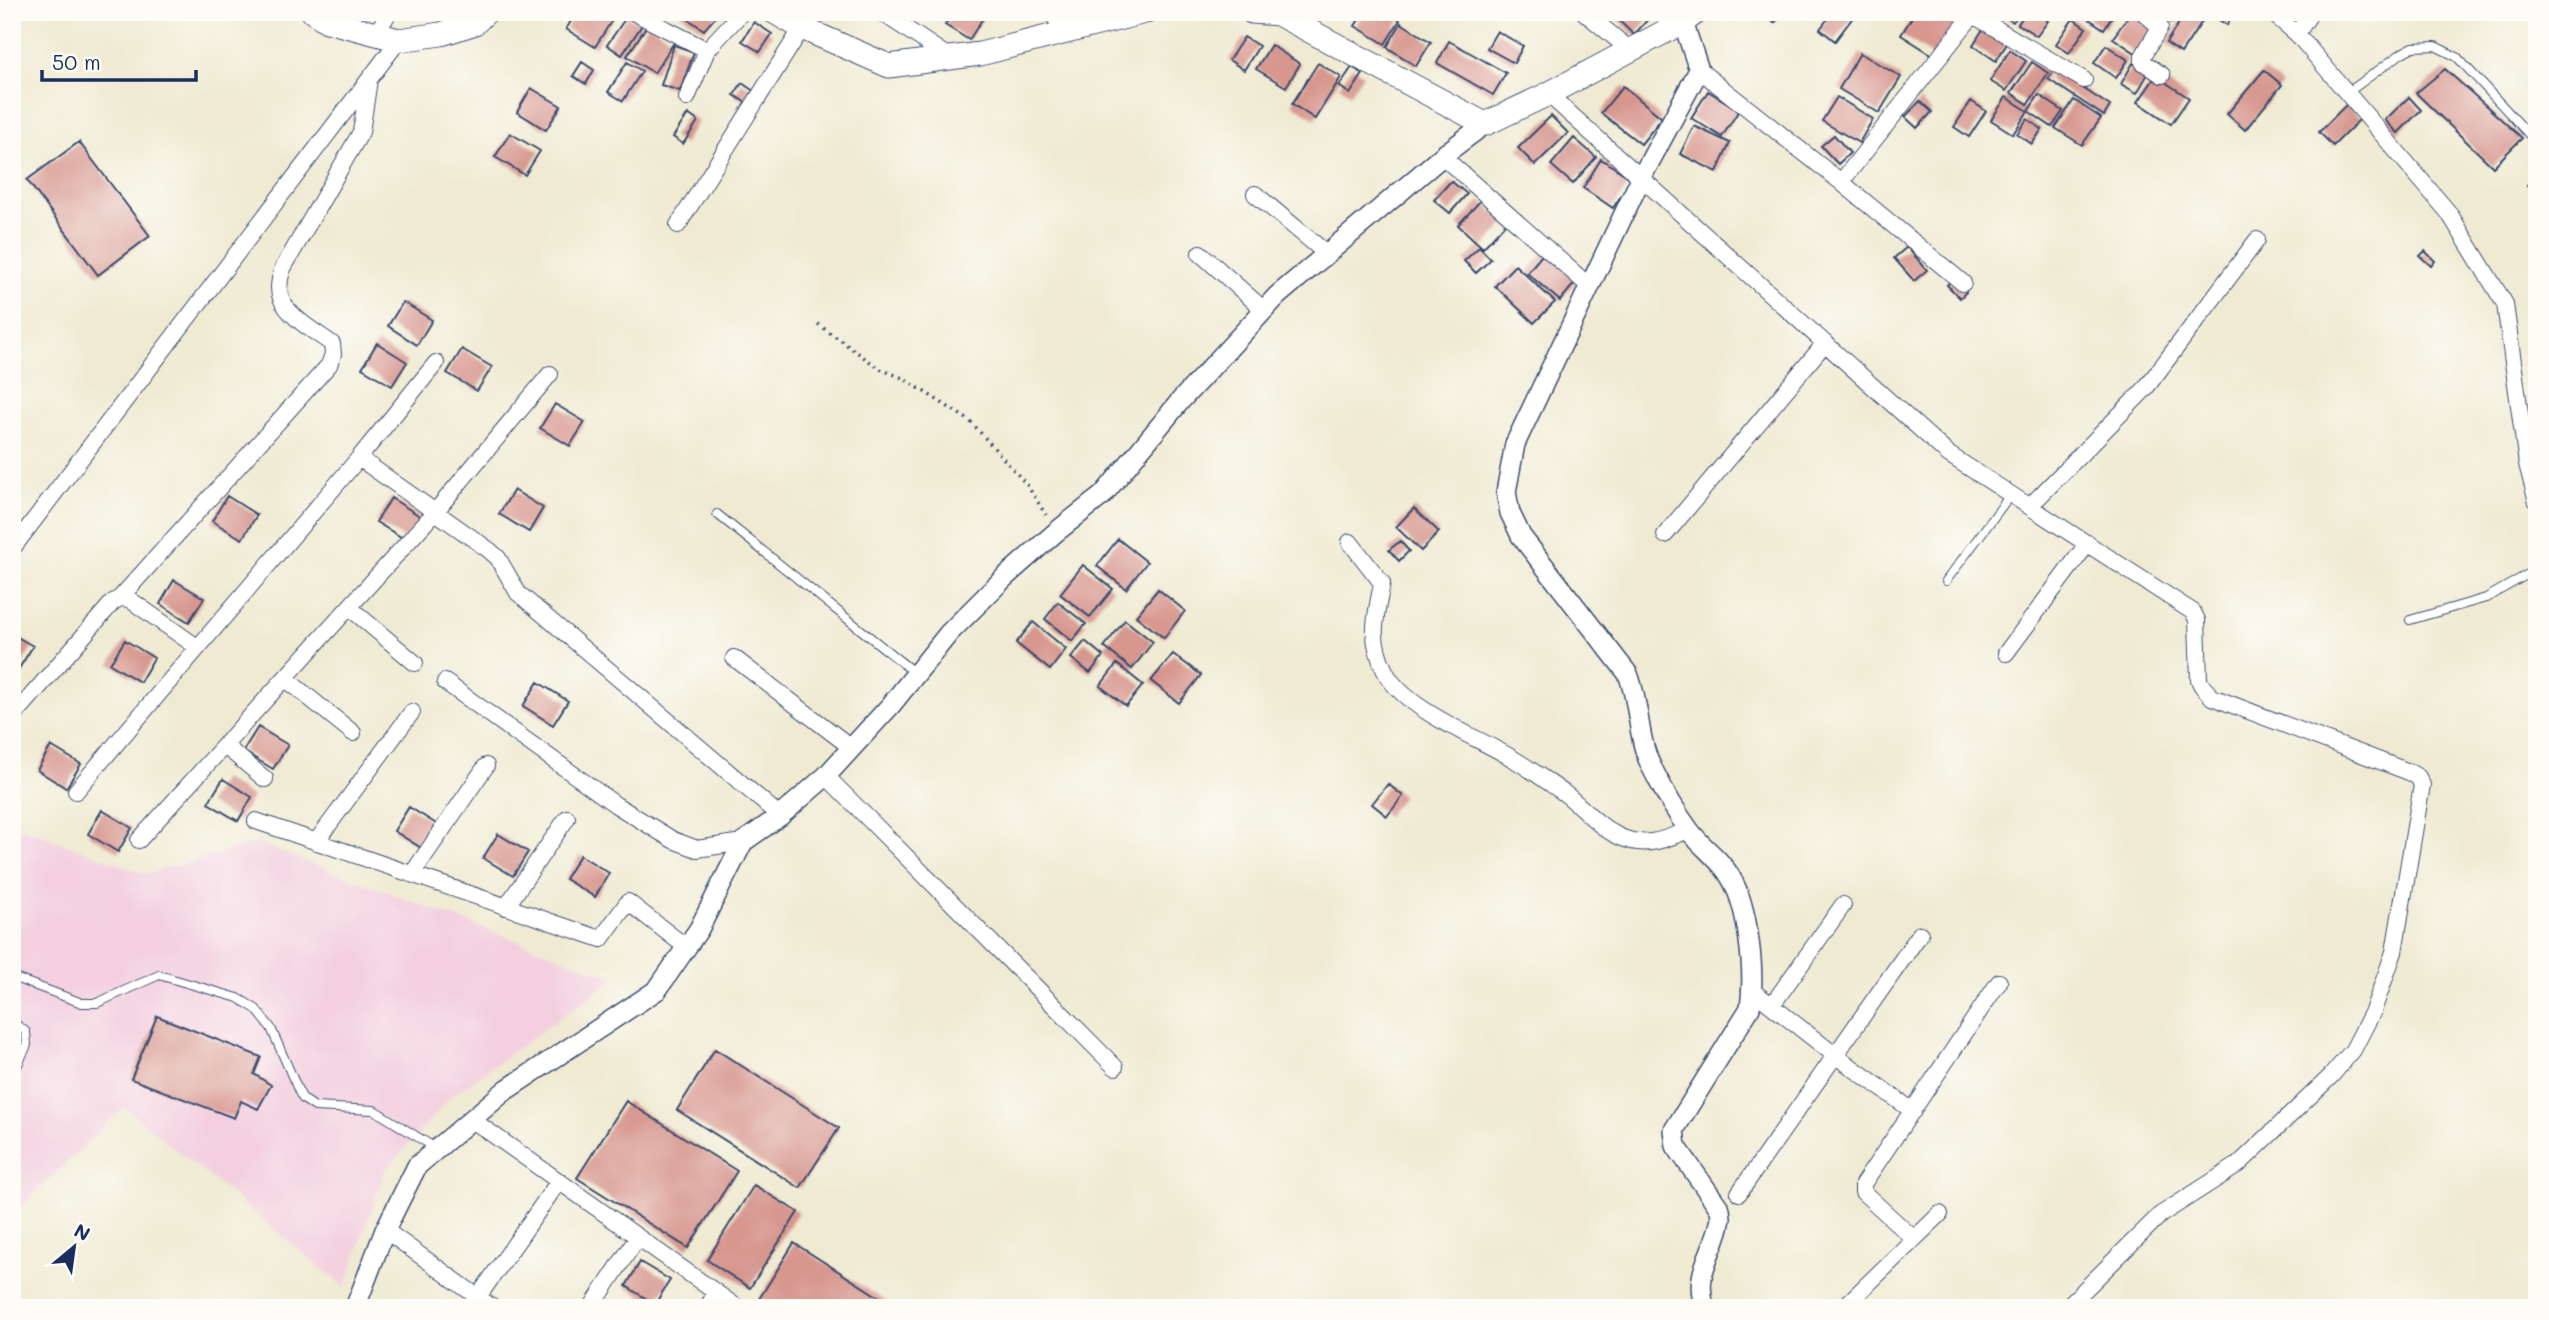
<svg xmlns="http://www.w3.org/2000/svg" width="2549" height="1320" viewBox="0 0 2549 1320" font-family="Mali,sans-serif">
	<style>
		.built { fill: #f3cfdf }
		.building { fill: #d7978f }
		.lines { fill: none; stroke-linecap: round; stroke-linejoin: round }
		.service-casing { stroke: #3b4b6f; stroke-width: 10 }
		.minor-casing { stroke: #3b4b6f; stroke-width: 18 }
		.tertiary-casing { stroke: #3b4b6f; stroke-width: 22 }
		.secondary-casing { stroke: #3b4b6f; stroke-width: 25 }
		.path { stroke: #3b4b6f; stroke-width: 3.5; stroke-dasharray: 2 5; stroke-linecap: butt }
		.service { stroke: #fff; stroke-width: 8 }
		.minor { stroke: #fff; stroke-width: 16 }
		.tertiary { stroke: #fff; stroke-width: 19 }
		.secondary { stroke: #fff; stroke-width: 23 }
	</style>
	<rect width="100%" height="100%" fill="#fdfcf7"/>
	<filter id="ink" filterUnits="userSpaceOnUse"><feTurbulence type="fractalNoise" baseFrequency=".0143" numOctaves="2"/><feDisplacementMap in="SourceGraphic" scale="14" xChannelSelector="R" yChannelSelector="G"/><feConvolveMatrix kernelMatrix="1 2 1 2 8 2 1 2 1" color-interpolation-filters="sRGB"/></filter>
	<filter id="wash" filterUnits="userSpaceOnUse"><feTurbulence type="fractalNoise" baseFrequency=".00686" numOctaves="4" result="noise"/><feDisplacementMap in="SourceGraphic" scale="28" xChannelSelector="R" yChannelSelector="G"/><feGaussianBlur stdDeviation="1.57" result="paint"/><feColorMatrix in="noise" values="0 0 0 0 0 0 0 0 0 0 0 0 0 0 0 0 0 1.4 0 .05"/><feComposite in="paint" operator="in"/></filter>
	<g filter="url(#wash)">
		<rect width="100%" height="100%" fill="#efead1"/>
		<path class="built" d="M21,827L145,874L257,843L615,978L450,1097L385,1171L345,1287L124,1107L12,1216V828Z"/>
		<g id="blocks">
			<path class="building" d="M577,12H614L616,14L595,47L566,29Z
				M678,12H720L704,30Z
				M953,12H980L985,15L969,40L945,25Z
				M1364,12H1388L1400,20L1385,44L1355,26Z
				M1614,12H1646L1650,17L1634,35L1612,14Z
				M1764,12H1786L1774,23Z
				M1833,12H1857L1835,41L1820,29Z
				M1915,12H1964L1936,57L1901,35Z
				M1998,12H2020L2013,22Z
				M2026,12H2035L2048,21L2037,36L2018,24Z
				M2094,12H2115L2104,29L2089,19Z
				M2131,12H2135L2159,28L2140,56L2113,38Z
				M2155,12H2179L2172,23Z
				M2186,12H2191L2203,20L2181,53L2166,43Z
				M2207,12H2234L2227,25Z
				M627,16L642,25L622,55L607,45Z
				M2073,19L2086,28L2069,53L2056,44Z
				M754,22L772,34L760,52L742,41Z
				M1401,23L1431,42L1416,66L1387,47Z
				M648,24L675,41L654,73L627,56Z
				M1985,26L2008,42L1996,61L1973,45Z
				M1497,31L1523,46L1514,63L1487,48Z
				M1244,37L1259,46L1244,70L1229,60Z
				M1449,41L1506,73L1493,95L1437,63Z
				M674,45L694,52L680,91L661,85Z
				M1271,45L1300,64L1286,87L1256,69Z
				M2106,45L2128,60L2116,78L2094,63Z
				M2010,50L2026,61L2006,91L1990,81Z
				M1860,53L1901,77L1879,113L1839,89Z
				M582,62L594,70L586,84L573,76Z
				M627,62L642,71L623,101L608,92Z
				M2032,62L2048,73L2028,104L2011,93Z
				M1318,63L1341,77L1315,119L1292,104Z
				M2133,63L2149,72L2137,93L2121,84Z
				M1352,67L1363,74L1350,94L1339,86Z
				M2445,69L2522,138L2493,167L2416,93Z
				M2055,70L2110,106L2104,116L2048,79Z
				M2264,70L2282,85L2245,130L2227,114Z
				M2156,76L2189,98L2171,124L2138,102Z
				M742,83L755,92L748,104L734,95Z
				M1623,86L1662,118L1641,144L1601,113Z
				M531,88L561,106L546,130L517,112Z
				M1708,91L1739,110L1722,137L1691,118Z
				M2039,95L2063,111L2052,127L2028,111Z
				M1837,97L1873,119L1859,143L1822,121Z
				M2006,97L2028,111L2013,134L1991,120Z
				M2409,97L2421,110L2398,133L2385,120Z
				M2074,100L2101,118L2082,145L2055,128Z
				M1920,101L1932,112L1917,128L1905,117Z
				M1971,101L1986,111L1969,137L1954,127Z
				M2347,104L2361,118L2333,146L2319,132Z
				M688,114L698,121L683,144L673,137Z
				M1551,116L1568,133L1535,165L1518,148Z
				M2027,119L2042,129L2032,144L2017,134Z
				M1694,126L1730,143L1717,172L1680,154Z
				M510,133L540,151L525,175L495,157Z
				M1834,135L1850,153L1838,164L1821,146Z
				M1574,138L1596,157L1573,184L1551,165Z
				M79,142L150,236L98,275L27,180Z
				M1601,159L1632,179L1613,208L1583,188Z
				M2533,179L2537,182V195L2527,185Z
				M1451,181L1467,194L1450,213L1434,200Z
				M1481,200L1506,223L1483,248L1458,225Z
				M1479,247L1491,259L1476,273L1464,261Z
				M1907,247L1927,270L1914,281L1894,258Z
				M1546,250L1579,278L1560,301L1527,273Z
				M2425,251L2435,261L2431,266L2420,256Z
				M1515,265L1555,302L1534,323L1495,286Z
				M1952,279L1966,292L1960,298L1947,285Z
				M403,302L432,320L417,345L388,326Z
				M377,343L407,362L392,386L362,368Z
				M462,349L492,367L477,391L447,373Z
				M555,404L585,422L570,446L540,428Z
				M514,490L543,508L529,532L499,514Z
				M227,496L257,515L242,539L212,521Z
				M391,498L420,516L406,540L376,522Z
				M1414,508L1439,532L1421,551L1396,527Z
				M1118,539L1147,562L1126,589L1097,566Z
				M1400,541L1409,551L1399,561L1389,550Z
				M1083,565L1113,589L1090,617L1060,594Z
				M174,580L204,598L189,622L160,604Z
				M1158,589L1185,611L1164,638L1136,616Z
				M1058,602L1086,624L1072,641L1045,619Z
				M1125,620L1153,642L1132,669L1104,647Z
				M1033,622L1066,649L1050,670L1016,643Z
				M12,634L33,646L18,670L12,666Z
				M125,640L154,658L140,682L110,664Z
				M1085,641L1103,656L1090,673L1071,658Z
				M1173,654L1201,675L1179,703L1151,681Z
				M1117,664L1143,685L1126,706L1100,686Z
				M538,682L568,701L553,725L523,706Z
				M258,727L288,745L273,769L243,751Z
				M51,746L81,764L66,788L37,770Z
				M223,779L252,797L238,821L208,803Z
				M1388,784L1403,796L1387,816L1372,804Z
				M409,807L438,825L423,849L394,831Z
				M102,810L132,828L118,852L88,834Z
				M498,834L528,852L513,876L483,858Z
				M580,855L609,873L595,897L565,879Z
				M157,1016L261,1057L254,1074L271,1085L258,1109L241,1101L234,1118L131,1079Z
				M715,1049L839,1128L800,1188L677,1110Z
				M626,1101L737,1171L688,1248L577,1178Z
				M754,1185L798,1212L750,1288L707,1260Z
				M794,1243L896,1308H772L759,1299Z
				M640,1262L670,1280L655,1304L626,1286Z"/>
		</g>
	</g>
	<g filter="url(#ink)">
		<use href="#blocks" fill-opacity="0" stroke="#3b4b6f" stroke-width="2"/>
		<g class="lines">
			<g class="service-casing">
				<path id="service" d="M2347,93L2402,53L2413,47L2435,46L2457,57L2537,143
					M717,514L916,674
					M1946,581L2011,494
					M2410,620L2486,598L2537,569
					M12,977L82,1003H97L159,975L238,998L256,1009L271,1028L299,1092L303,1099L315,1107L374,1110L437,1149
					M12,1021L26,1032L27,1045L12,1077"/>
			</g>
			<g class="minor-casing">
				<path id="minor" d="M633,12L707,50L742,12
					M881,12L950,58
					M1048,12L1072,31
					M1584,12L1630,50
					M2143,12L2160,27L2143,56V62L2162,75
					M2271,12L2297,34L2449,213L2505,304L2527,464L2537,502
					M1973,15L2084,80
					M376,34L389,12
					M2297,34L2311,12
					M1699,70L1841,182L1963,283
					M1548,94L1948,454L2193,612L2197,620L2199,680L2202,686L2212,697L2409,772L2418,777L2422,785L2394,952L2373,1011L2353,1050L2331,1076L2238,1165L2160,1215L2066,1308
					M687,98L707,50
					M1442,156L1589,286
					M1841,182L1975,12
					M1255,194L1327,254
					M678,225L802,28
					M1200,253L1264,310
					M359,458L489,550L498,558L518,593L780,816
					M2030,506L2145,389L2257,240
					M1665,535L1825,343
					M1350,542L1382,583C1376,618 1368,635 1385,671C1404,710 1478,737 1515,760C1532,770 1548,782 1564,793C1582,806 1597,826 1618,836C1645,849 1663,840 1689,830
					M12,549L399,40
					M120,598L329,365L333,354L332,344C316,332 288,317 281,298C277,289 280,279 282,270L361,132L369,80
					M350,608L415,663
					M2006,653L2088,543
					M734,658L852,748
					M286,679L353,733
					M445,682L616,805L673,840L697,849L743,842
					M12,718L113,602L120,598L129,599L197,647
					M225,746L265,779
					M826,776L1115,1067
					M76,791L359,458L436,363
					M256,821L601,939L628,902L686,947
					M139,840L435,512L550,374
					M316,842L412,712
					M412,874L486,766
					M506,907L567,818
					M1753,991L1836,1056L1913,1111
					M1772,1005L1843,905
					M471,1119L738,1308
					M1739,1193L1920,934
					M385,1230L493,1308
					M1914,1239L1863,1192V1184L1999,982
					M478,1297L559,1181
					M591,1308L638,1237
					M707,1308L716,1293
					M1843,1308L1940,1214"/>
			</g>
			<g class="tertiary-casing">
				<path id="tertiary" d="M1683,22L1699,70L1641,178L1515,444L1506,492L1510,513L1521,536L1628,674C1640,704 1637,737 1651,766C1662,788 1675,811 1689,830C1702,848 1721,859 1731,878C1749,909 1755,973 1750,1008L1674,1130L1676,1146L1720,1209L1721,1218C1716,1251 1692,1272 1705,1308
					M355,1308L385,1230L417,1166L506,1090L657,990L699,929L743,842L780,816L826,776L891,705L949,633L1004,578L1056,532L1103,495L1181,400L1277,296L1446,153L1485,124"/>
			</g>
			<g class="secondary-casing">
				<path id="secondary" d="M313,12L327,21L399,40L441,34L475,23L486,12
					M774,12L802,28L889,66L980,54L1145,12
					M1252,12L1278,14L1485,124L1548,94L1683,22L1697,12"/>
			</g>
			<path class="path" d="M818,324L880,369L903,378L970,421L1027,485L1046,515"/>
			<use href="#service" class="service"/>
			<use href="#minor" class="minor"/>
			<use href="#tertiary" class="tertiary"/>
			<use href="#secondary" class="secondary"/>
		</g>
	</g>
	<rect width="2549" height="1320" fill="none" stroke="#fdfcf7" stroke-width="42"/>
	<g transform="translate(74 1247) rotate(29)" stroke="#fdfcf7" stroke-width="5" paint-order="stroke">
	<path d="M0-5L12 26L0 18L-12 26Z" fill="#1b2f5e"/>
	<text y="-10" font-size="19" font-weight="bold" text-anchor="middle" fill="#1b2f5e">N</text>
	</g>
	<path d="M42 70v10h154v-10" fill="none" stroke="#1b2f5e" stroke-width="3.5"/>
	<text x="52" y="70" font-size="21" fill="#1b2f5e" stroke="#fdfcf7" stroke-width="5" paint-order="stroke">50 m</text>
</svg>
